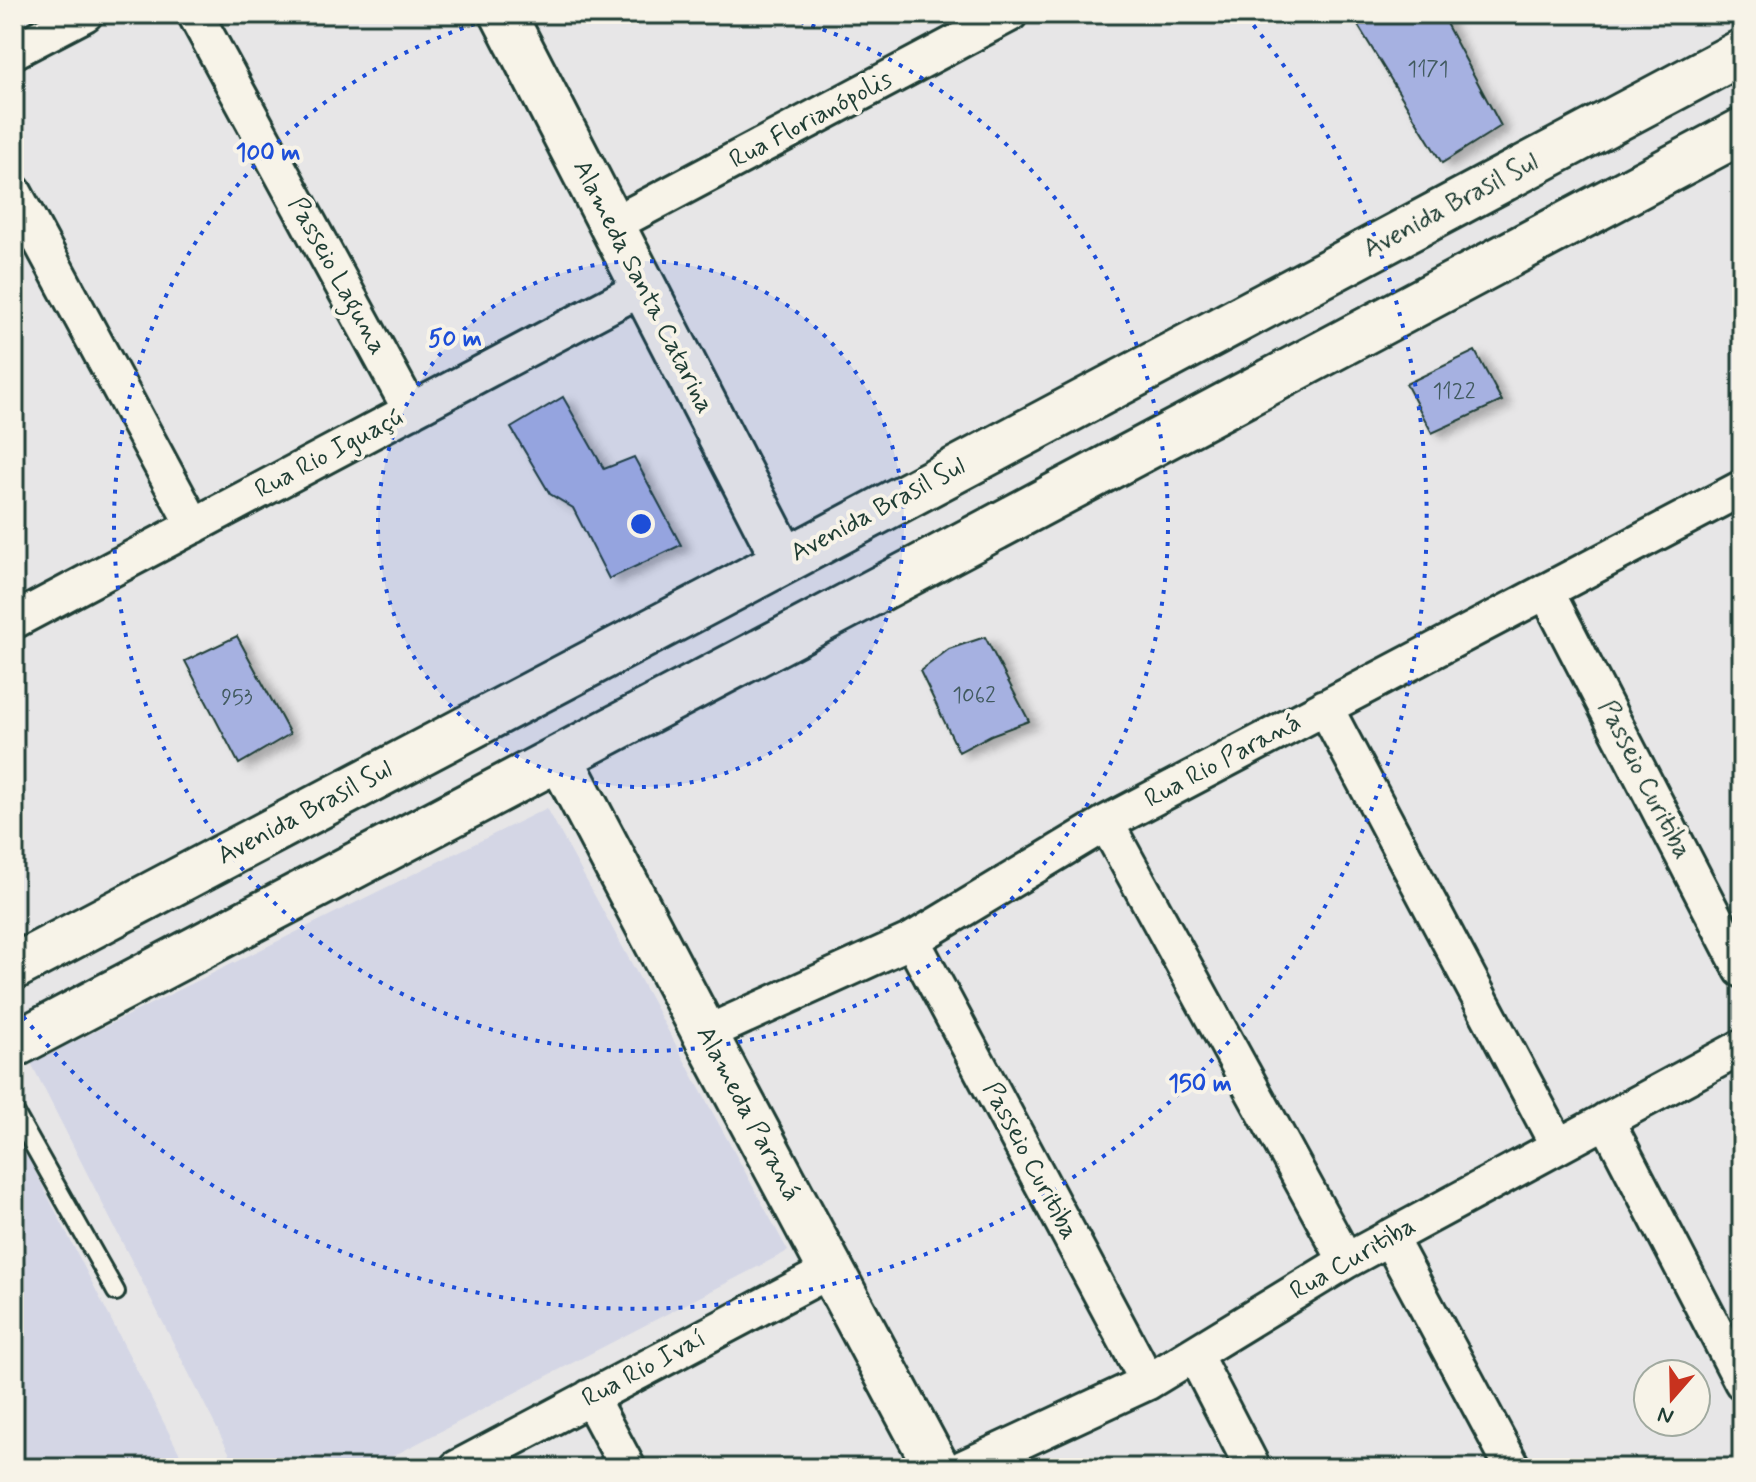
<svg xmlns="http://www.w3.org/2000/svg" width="1756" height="1482" viewBox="0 0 1756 1482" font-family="Mynerve,sans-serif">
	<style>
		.built { fill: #d4d6e5 }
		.building { fill: #a6b1e1; stroke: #1f3d34; stroke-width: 2; filter: url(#shadow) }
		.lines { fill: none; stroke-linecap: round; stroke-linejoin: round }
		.lane-casing { stroke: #1f3d34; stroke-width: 22 }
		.street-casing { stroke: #1f3d34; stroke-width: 40 }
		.secondary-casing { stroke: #1f3d34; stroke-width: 50 }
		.lane { stroke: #f7f3e8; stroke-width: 16 }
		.street { stroke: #f7f3e8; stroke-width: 34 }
		.secondary { stroke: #f7f3e8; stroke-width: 44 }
		.ring { fill: none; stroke: #1d4ed8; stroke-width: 4; stroke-dasharray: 4 8 }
		.labels { text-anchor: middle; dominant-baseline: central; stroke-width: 8; stroke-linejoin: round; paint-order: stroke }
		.number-label { font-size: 22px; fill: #415a5f }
		.street-label { font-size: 26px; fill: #1f3d34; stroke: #f7f3e8 }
		.centre { fill: #1d4ed8; stroke: #f7f3e8; stroke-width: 4 }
		.ring-label { font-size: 24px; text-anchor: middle; font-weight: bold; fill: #1d4ed8; stroke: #f7f3e8; stroke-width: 8; stroke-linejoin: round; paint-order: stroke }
	</style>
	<defs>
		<filter id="shadow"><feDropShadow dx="9" dy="5" stdDeviation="4" flood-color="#0004"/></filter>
	</defs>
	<rect width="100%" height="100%" fill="#e7e6e7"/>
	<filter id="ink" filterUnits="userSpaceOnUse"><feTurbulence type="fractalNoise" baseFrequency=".0125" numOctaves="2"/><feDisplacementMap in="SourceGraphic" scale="16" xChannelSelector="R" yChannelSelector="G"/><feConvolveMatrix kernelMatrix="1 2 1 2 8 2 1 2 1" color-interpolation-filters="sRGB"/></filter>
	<g filter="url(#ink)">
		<path class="built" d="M547,808L788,1251L370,1468H237L31,1063Z
			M14,1130L187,1468H14Z"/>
		<path class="building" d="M1351,14H1441L1501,126L1442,163Z
			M1475,351L1502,401L1432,433L1406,384Z
			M563,397L604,469L634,457L681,545L609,579L573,508L550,494L511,428Z
			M237,636L290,734L239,764L185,661Z
			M985,637L1029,721L991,735L959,752L920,671L949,649Z"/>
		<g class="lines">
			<g class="lane-casing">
				<path id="lane" d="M14,1111L116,1292"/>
			</g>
			<g class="street-casing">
				<path id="street" d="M195,14L411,411
					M14,51L85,14
					M14,192L194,526
					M612,225L1010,14
					M1546,591L1742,970
					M14,621L644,287
					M1325,707L1558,1146
					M1106,823L1346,1261
					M912,940L1148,1382
					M705,1034L912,940L1106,823L1742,488
					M1606,1120L1742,1382
					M1389,1237L1513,1468
					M1194,1354L1253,1468
					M590,1397L628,1468
					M457,1468L831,1270
					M963,1468L1148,1382L1346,1261L1742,1047"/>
			</g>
			<g class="secondary-casing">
				<path id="secondary" d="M503,14L784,559
					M560,758L705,1034L937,1468
					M14,967L713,599L1742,52
					M14,1045L855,602L1742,131"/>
			</g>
			<use href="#lane" class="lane"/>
			<use href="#street" class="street"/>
			<use href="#secondary" class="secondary"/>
		</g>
	</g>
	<circle cx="641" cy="524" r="263" fill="#1d4ed8" fill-opacity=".12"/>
	<g class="ring">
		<circle cx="641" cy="524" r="263"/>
		<path d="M777 15A527 527 0 1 1 505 15"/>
		<path d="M1246 16A790 790 0 1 1 14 1005"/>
	</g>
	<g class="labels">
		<g class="number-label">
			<text x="1428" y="70">1171</text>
			<text x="1454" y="392">1122</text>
			<text x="974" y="696">1062</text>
			<text x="237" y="698">953</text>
		</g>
		<g class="street-label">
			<text transform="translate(811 120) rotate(-28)">Rua Florianópolis</text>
			<text transform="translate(1451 206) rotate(-28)">Avenida Brasil Sul</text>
			<text transform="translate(337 276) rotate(61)">Passeio Laguna</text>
			<text transform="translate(643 287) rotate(63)">Alameda Santa Catarina</text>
			<text transform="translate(329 454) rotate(-28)">Rua Rio Iguaçú</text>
			<text transform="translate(878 510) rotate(-28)">Avenida Brasil Sul</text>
			<text transform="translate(1223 761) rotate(-28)">Rua Rio Paraná</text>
			<text transform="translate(1644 780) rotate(63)">Passeio Curitiba</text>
			<text transform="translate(305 813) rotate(-28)">Avenida Brasil Sul</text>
			<text transform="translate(748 1114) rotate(62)">Alameda Paraná</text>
			<text transform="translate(1030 1161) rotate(62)">Passeio Curitiba</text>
			<text transform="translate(1353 1259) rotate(-30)">Rua Curitiba</text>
			<text transform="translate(644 1369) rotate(-28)">Rua Rio Ivaí</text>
		</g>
	</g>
	<circle cx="641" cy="524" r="12" class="centre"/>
	<g class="ring-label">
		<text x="268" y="160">100 m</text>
		<text x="455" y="346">50 m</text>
		<text x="1200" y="1091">150 m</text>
	</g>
	<rect width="1756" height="1482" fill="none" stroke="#f7f3e8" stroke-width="48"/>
	<rect x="24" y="24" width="1708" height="1434" fill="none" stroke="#1f3d34" stroke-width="3" filter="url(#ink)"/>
	<g transform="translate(1672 1398) rotate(200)"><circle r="38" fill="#f7f3e8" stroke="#a1aaa0" stroke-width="2"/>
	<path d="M0-6L14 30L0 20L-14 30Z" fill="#c8321e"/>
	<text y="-12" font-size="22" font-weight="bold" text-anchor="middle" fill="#1f3d34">N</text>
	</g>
</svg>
